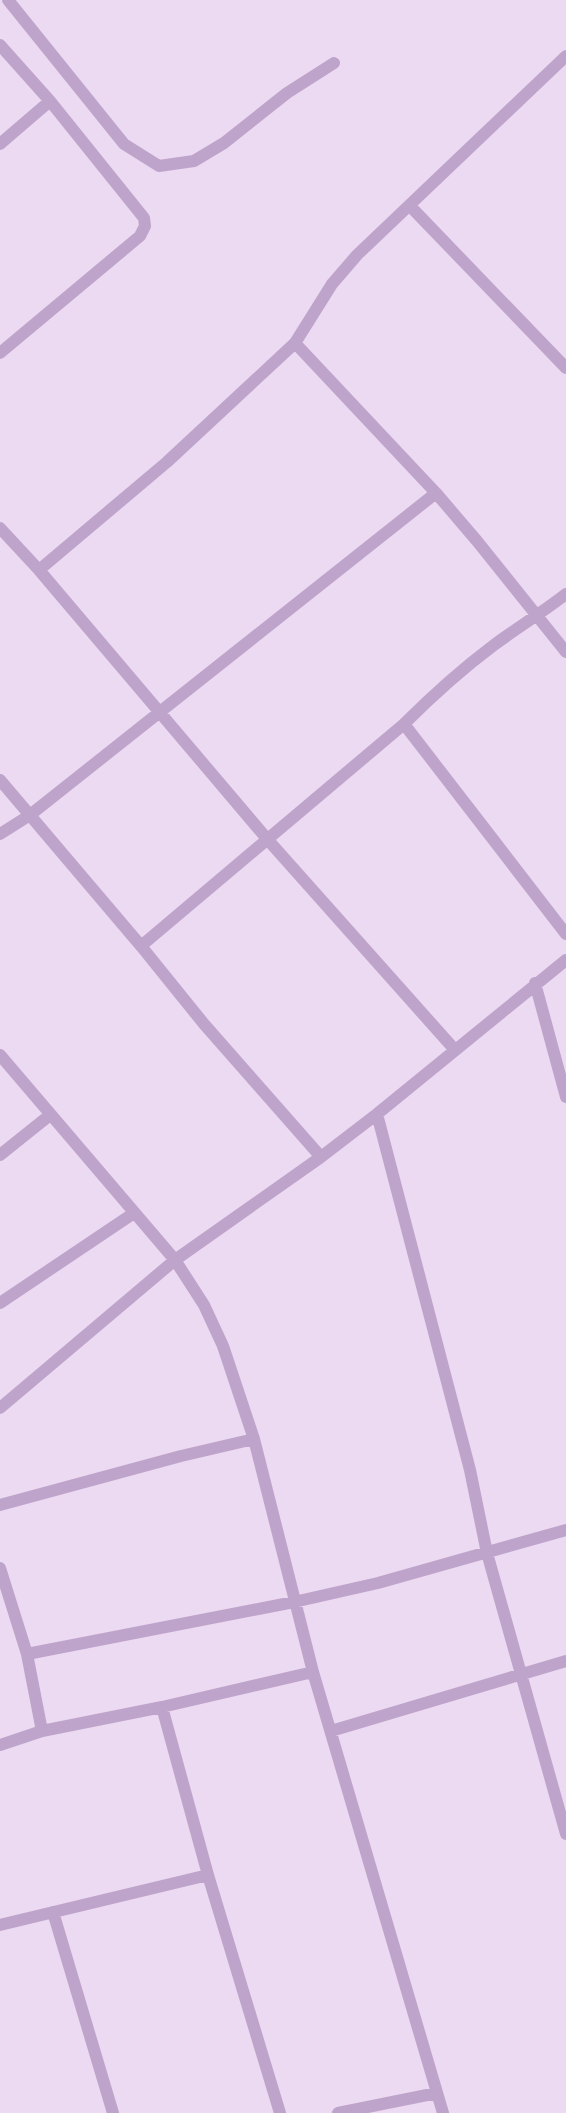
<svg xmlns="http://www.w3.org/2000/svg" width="566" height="2113" viewBox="0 0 566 2113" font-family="Poppins,sans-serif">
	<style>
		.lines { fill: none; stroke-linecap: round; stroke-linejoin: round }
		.minor { stroke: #bea4ca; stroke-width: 12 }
	</style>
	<rect width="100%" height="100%" fill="#ecd9f2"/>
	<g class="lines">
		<path class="minor" d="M8,0L124,144L159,166L194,161L224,143L287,93L334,63
			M0,45L50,101L144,218L145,226L140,236L0,353
			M0,144L50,101
			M410,206L566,368
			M436,493L477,541L566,652
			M0,528L39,570L268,840L455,1050
			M39,570L167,462L295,343L332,284L357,255L566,56
			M404,724L566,934
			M0,780L141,946L204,1024L321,1157
			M0,834L30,815L436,493L295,343
			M141,946L404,724C432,696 462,669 494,645C517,628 543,612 566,594
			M535,983L566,1097
			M0,1055L175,1260L204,1305L223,1346L254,1439L313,1672L443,2113
			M377,1114L470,1470L487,1553L566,1834
			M0,1155L50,1115
			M0,1303L134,1213
			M0,1408L175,1260L321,1157L377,1114L566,960
			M0,1505L181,1456L254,1439
			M0,1568L27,1654L42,1731
			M27,1654L294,1602L378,1583L566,1530
			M162,1707L208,1875L280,2113
			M331,1731L566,1661
			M0,1745L42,1731L162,1707L313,1672
			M53,1912L113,2113
			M0,1925L208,1875
			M338,2113L437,2093"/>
	</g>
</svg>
